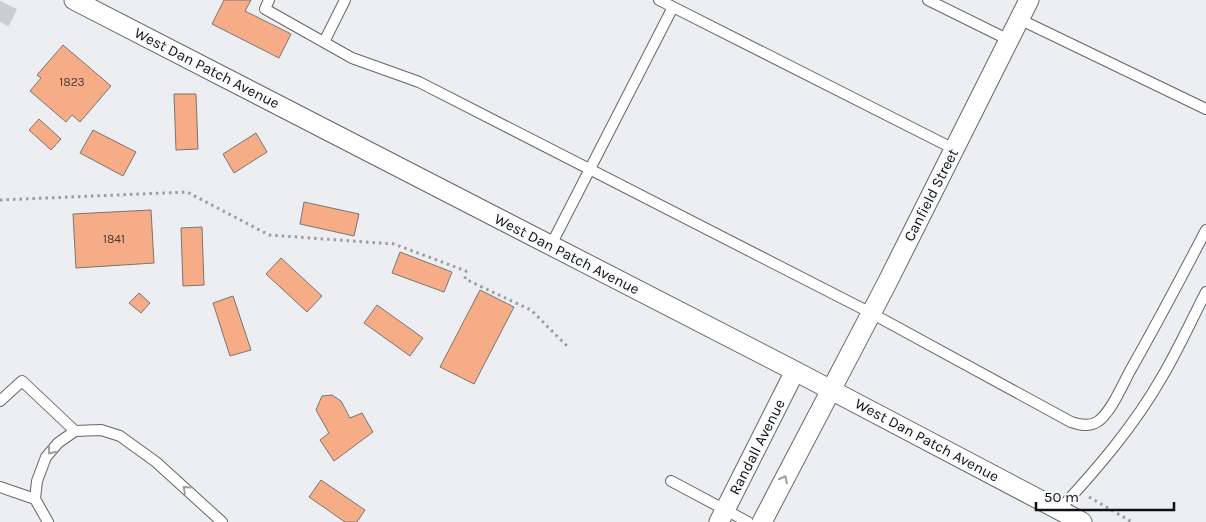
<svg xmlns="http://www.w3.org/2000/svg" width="1206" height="522" viewBox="0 0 1206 522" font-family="Karla,sans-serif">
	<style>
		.building { fill: #f5ac87; stroke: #797574 }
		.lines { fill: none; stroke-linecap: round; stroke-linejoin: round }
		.minor-tunnel { stroke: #cbcdd0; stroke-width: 19; stroke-dasharray: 19 9; stroke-linecap: butt }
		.service-casing { stroke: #646669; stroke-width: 12 }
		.minor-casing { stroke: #646669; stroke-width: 21 }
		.path { stroke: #9c9da0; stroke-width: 3; stroke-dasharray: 2.5 4; stroke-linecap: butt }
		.service { stroke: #fff; stroke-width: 10 }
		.minor { stroke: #fff; stroke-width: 19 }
		.oneway { stroke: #9f9fa0 }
		.labels { text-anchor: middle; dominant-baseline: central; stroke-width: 4; stroke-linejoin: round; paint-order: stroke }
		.number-label { font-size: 12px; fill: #49372f }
		.street-label { font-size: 15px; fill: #101012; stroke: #f9fbff }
	</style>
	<rect width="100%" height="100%" fill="#eceef1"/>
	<path class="building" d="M224,0H251L245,11L291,34L279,58L212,24Z
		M63,45L111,86L80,122L72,115L66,122L30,91L41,78L37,75Z
		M174,94H196L198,149L176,150Z
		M39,119L61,139L51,150L29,130Z
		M93,130L136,152L123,176L80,153Z
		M256,133L267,152L234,173L223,154Z
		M304,202L359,214L354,236L300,224Z
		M151,210L154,263L76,268L73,214Z
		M202,227L204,285L183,286L181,228Z
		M400,252L452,272L444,292L392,273Z
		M281,258L322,296L307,312L266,274Z
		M480,290L514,307L474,384L440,367Z
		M139,293L150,303L141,313L129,303Z
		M233,296L251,350L230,356L213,303Z
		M377,305L423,338L410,356L364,323Z
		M332,395L341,401L350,418L362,413L373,432L334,461L320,440L329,433L316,410L322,396Z
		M321,480L365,510L357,522H345L309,497Z"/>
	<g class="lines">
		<path class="minor-tunnel" d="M0,22L11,0"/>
		<g class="service-casing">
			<path id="service" d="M269,0L265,9L352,58L419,82L871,313L1071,422C1080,425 1089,427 1097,422C1110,414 1122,386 1130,371C1156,325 1181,278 1206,230
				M928,0L1009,40
				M673,7L954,149
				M1019,19L1206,109
				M324,42L345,0
				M551,245L673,7L659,0
				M0,401L22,381L75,431
				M671,481L748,522
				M0,487L35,499
				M1059,510C1097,469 1134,426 1162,377C1178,350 1191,321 1206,292
				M48,522L35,499L37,481L46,457L58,443L75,431L101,430L120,436L156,462L222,522"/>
		</g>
		<g class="minor-casing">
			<path id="minor" d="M74,0L795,371L1082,522
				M719,522L795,371
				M762,522L886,285L1029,0"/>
		</g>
		<path class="path" d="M0,200L187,192L269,235L394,244L466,271L465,279L531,310L567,346
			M1089,497L1132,522"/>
		<use href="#service" class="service"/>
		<use href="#minor" class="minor"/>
	</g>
	<defs><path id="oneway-chevron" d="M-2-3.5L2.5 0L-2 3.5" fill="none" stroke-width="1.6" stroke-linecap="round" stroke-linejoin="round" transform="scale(1.25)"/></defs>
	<g class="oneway">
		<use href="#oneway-chevron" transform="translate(51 451) rotate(128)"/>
		<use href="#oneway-chevron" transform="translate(784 479) rotate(-63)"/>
		<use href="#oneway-chevron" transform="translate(186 489) rotate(-138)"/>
	</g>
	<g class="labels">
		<g class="number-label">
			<text x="72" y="82">1823</text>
			<text x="114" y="239">1841</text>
		</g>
		<g class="street-label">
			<text transform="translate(207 68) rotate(27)">West Dan Patch Avenue</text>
			<text transform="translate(931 195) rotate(-63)">Canfield Street</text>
			<text transform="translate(567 254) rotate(27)">West Dan Patch Avenue</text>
			<text transform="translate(927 440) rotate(28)">West Dan Patch Avenue</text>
			<text transform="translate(757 447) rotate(-63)">Randall Avenue</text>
		</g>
	</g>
	<path d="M1036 502v8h138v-8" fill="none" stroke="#101012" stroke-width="2.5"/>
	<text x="1044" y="502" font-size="15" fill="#101012" stroke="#f9fbff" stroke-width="4" paint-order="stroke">50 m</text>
</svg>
